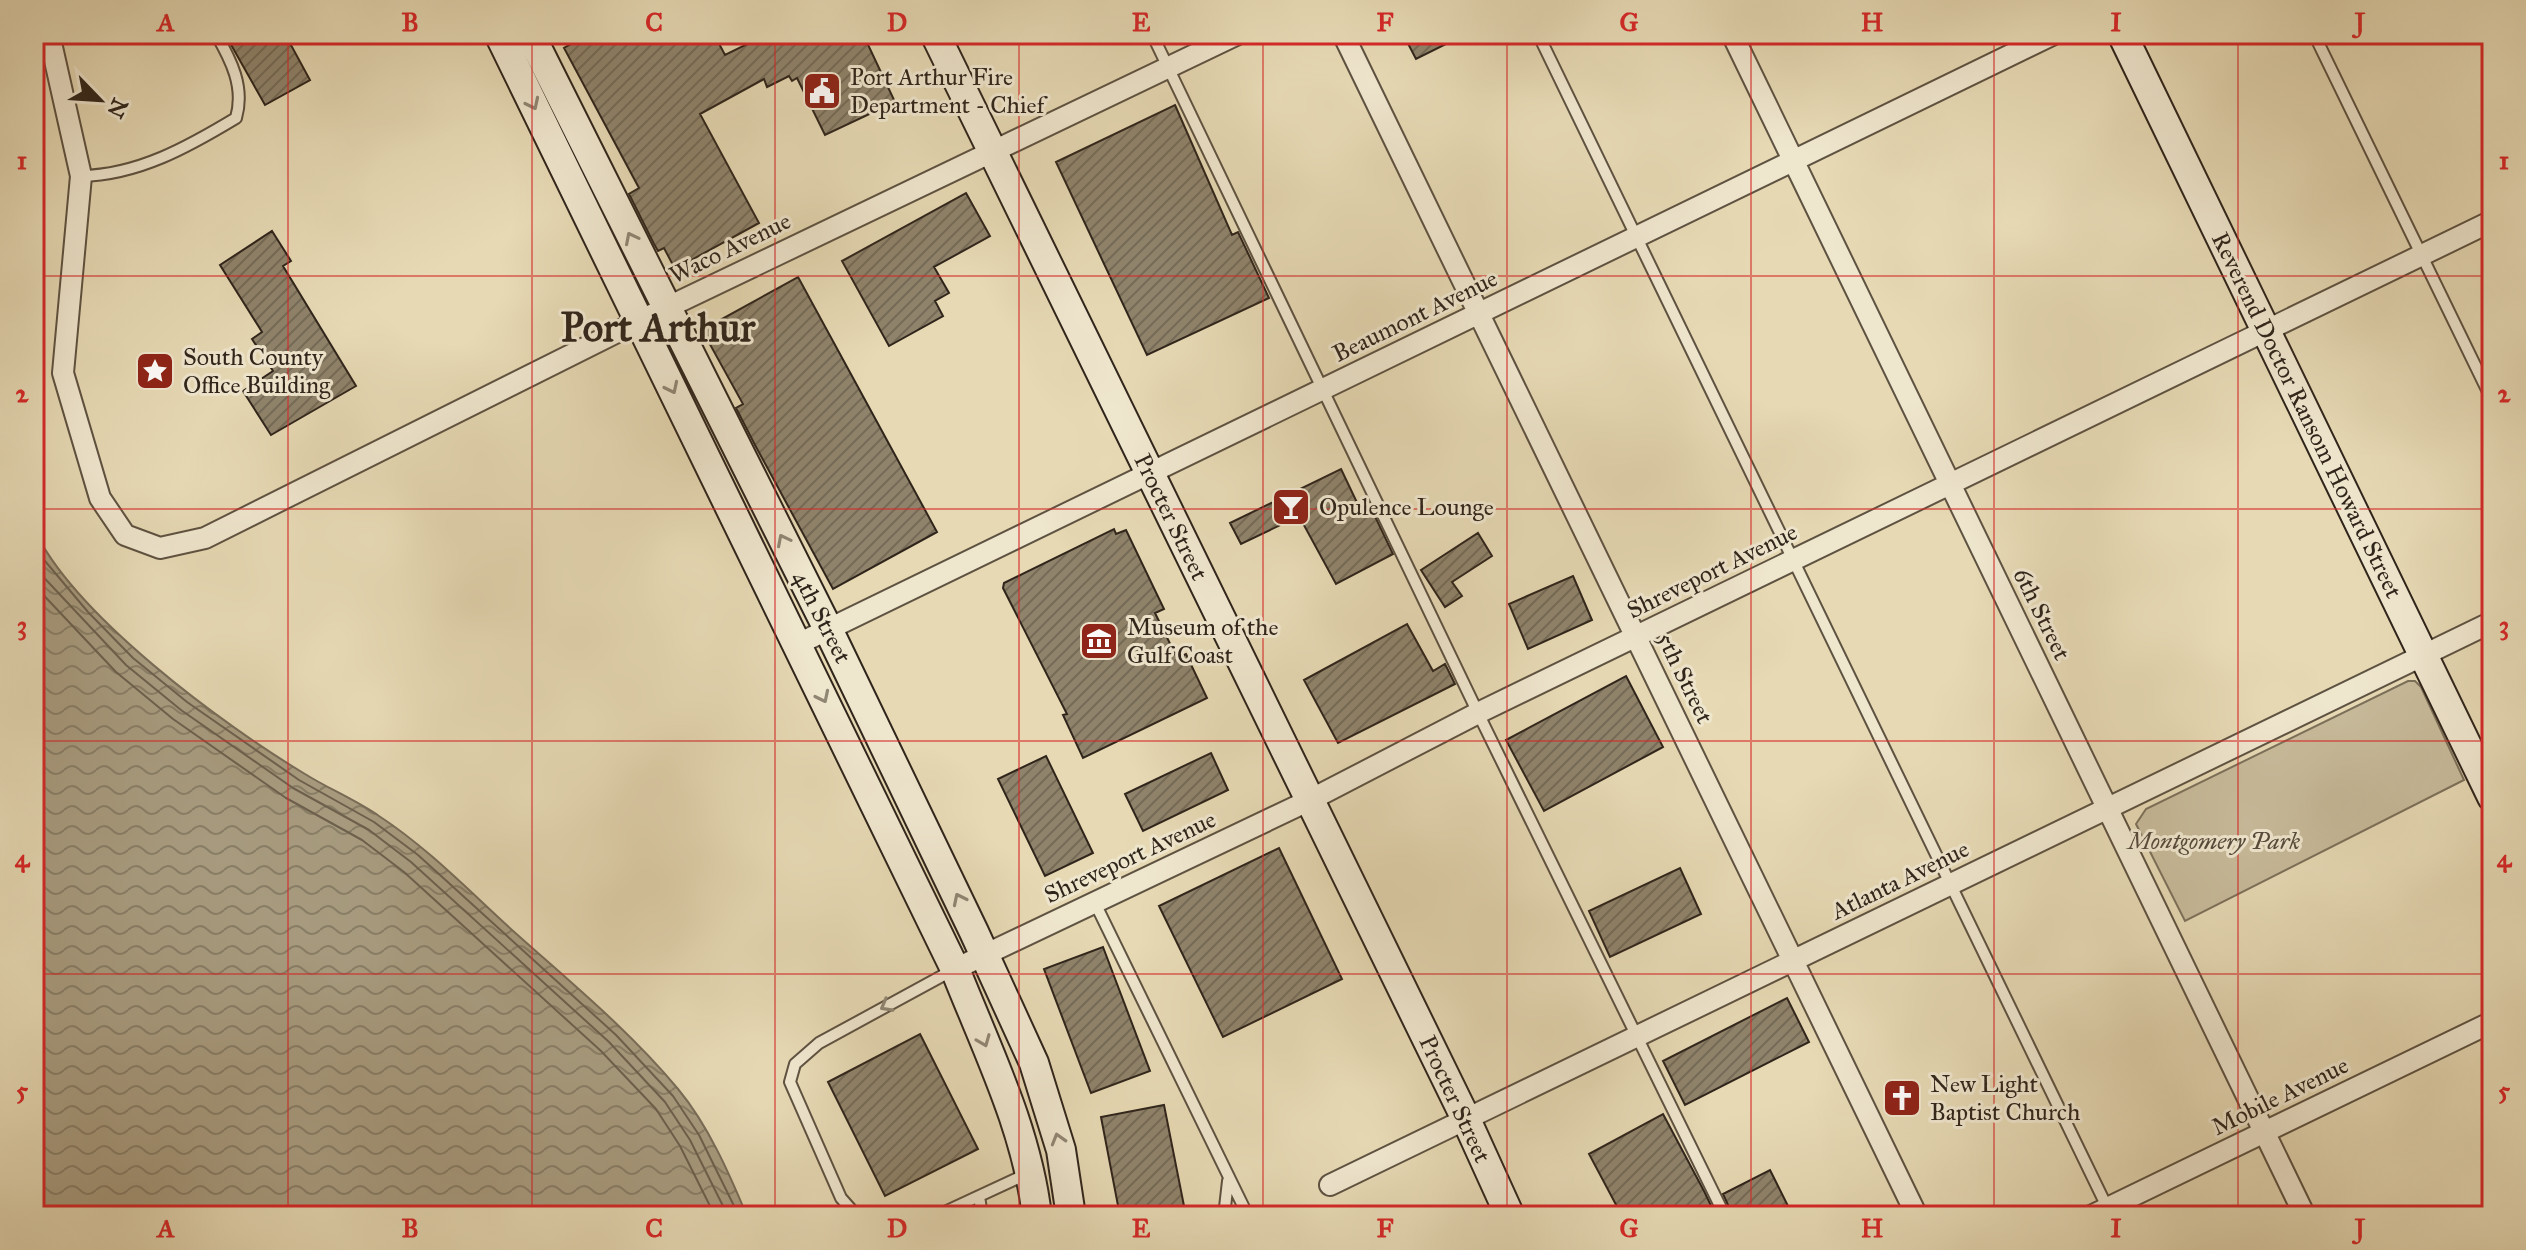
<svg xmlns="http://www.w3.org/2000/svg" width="2526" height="1250" viewBox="0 0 2526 1250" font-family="'IM FELL Great Primer',serif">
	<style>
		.green { fill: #c7ba9a; stroke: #7c705a; stroke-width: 2 }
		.water { fill: url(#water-waves); stroke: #786c58; stroke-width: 2 }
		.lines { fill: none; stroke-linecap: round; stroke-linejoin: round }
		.shore { stroke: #6c604e; stroke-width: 2 }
		.building { fill: url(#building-hatch); stroke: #30251b; stroke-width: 2 }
		.lane-casing { stroke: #5e5241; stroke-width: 14 }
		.street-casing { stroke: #5e5241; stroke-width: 24 }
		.secondary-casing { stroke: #30251b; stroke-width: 32 }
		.lane { stroke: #efe6ce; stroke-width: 10 }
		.street { stroke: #efe6ce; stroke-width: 20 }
		.secondary { stroke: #efe6ce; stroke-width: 28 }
		.oneway { stroke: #908674 }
		.grid { fill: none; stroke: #d62828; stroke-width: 2; stroke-opacity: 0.55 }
		.labels { text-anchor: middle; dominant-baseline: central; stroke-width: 6; stroke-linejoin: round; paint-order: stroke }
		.poi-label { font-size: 24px; fill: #30251b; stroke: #efe6ce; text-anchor: start }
		.street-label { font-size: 24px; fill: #30251b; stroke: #efe6ce }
		.park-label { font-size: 24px; font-style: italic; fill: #564a3b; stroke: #efe6ce }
		.town-label { font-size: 40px; font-weight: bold; fill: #30251b; stroke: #efe6ce }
		.neatline { fill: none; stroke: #d62828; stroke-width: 3 }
		.grid-label { font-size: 26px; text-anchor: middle; font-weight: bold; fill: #d62828 }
	</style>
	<defs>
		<pattern id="water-waves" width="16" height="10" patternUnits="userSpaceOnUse" patternTransform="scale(2)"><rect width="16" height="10" fill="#a89c80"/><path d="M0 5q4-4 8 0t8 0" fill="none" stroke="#897f68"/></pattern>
		<pattern id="building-hatch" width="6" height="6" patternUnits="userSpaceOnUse" patternTransform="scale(2)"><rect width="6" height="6" fill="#8f836b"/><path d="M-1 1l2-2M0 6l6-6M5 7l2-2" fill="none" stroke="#756b57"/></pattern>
	</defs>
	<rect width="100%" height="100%" fill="#e6d9b4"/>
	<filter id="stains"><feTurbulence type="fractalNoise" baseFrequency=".0025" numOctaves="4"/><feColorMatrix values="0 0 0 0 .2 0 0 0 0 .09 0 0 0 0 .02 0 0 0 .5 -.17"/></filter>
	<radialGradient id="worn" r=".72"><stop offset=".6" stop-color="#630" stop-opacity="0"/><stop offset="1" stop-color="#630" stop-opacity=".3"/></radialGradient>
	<path class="green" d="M2408,681H2415L2421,687L2464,780L2185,921L2136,824L2146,809Z"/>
	<path class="water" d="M34,529C74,615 223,725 305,774C329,789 356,800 379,816C428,848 469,891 512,930C569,981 629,1030 678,1089C708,1125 729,1173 747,1216H34Z"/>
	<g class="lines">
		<path class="shore" d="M34,548L88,612L133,658L187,702L299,780L374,822L418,855L616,1035L673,1096L699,1135L739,1216
			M34,567L126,665L181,710L293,788L369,830L411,862L609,1042L665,1102L690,1140L728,1216
			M34,585L116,672L173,719L286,798L362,840L404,872L601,1051L656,1109L680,1146L715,1216"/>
	</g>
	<path class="building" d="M225,34H285L310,80L265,105Z
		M589,34H714L725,55L768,34H863L895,102L825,135L797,78L792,81L789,76L767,87L764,79L700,114L759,223L675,269L664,248L658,251L654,244L629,194L639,188L564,48Z
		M1403,34H1466L1416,59Z
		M1175,105L1232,235L1238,232L1269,298L1147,355L1056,162Z
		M966,193L990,236L934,267L949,293L935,301L943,316L889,346L842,261Z
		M272,231L291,261L283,266L356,386L271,435L243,391L273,371L252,339L262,332L220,265Z
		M798,277L937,532L833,589L755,445L736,408L743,404L702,330Z
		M1341,469L1362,513L1371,508L1393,554L1336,584L1299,516L1241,544L1230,523Z
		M1114,529L1116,534L1126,530L1164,609L1155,613L1177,658L1186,654L1207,698L1083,758L1063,715L1067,714L1003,588L1004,583Z
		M1478,533L1492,556L1452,582L1462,596L1445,607L1421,570Z
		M1573,576L1592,620L1528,649L1509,604Z
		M1407,624L1433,671L1445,664L1455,684L1338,743L1304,680Z
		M1626,676L1663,747L1544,811L1506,740Z
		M1211,753L1228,790L1143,831L1125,794Z
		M1046,756L1093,853L1045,876L998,779Z
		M1279,848L1342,979L1223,1037L1159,906Z
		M1680,868L1701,914L1610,957L1589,911Z
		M1103,947L1150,1071L1091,1093L1044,969Z
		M1787,998L1809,1042L1685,1105L1663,1061Z
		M920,1034L978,1149L885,1196L828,1082Z
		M1164,1105L1186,1216H1120L1101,1117Z
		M1663,1114L1704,1191L1716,1216H1622L1589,1154Z
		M1770,1170L1793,1216H1733L1723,1194Z"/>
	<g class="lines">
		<g class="lane-casing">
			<path id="lane" d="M1152,34L1478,713L1725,1216
				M1538,34L2108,1209
				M2314,34L2492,400
				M81,176C138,175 188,147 236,118C245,87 231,60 216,34
				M1095,903L1248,1216
				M979,1196L982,1216
				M857,1216L841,1198L790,1082L795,1064L819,1043L953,970
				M936,1216L1029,1173
				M1224,1216L1228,1181"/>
		</g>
		<g class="street-casing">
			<path id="street" d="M49,34L81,176L63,373L100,498L125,535L160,548L205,538L639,321L1238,34
				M1343,34L1917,1216
				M1732,34L2305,1216
				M798,644L2054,34
				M955,969L1310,800L1478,713L2492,221
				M1330,1185L2492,622
				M2091,1216L2492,1022"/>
		</g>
		<g class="secondary-casing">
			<path id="secondary" d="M499,34L955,969C987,1050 1027,1129 1037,1216
				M530,34L828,629L974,932L1034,1063L1061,1150L1071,1216
				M935,34L1465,1117L1510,1216
				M2122,34L2492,797"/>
		</g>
		<use href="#lane" class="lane"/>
		<use href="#street" class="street"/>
		<use href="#secondary" class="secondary"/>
	</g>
	<defs><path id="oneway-chevron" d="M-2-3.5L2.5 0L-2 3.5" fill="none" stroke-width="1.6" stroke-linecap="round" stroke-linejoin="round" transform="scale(2)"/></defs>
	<g class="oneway">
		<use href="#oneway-chevron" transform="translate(533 104) rotate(64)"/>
		<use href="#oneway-chevron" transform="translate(631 238) rotate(-117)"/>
		<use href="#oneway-chevron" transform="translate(672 388) rotate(64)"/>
		<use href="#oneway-chevron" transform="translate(783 540) rotate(-117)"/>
		<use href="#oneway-chevron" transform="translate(823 697) rotate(64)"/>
		<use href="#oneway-chevron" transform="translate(959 899) rotate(-116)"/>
		<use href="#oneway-chevron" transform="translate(886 1006) rotate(151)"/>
		<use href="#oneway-chevron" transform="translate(984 1041) rotate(68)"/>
		<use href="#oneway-chevron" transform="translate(1058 1139) rotate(-106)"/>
	</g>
	<path class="grid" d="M288,34V1216M532,34V1216M775,34V1216M1019,34V1216M1263,34V1216M1507,34V1216M1751,34V1216M1994,34V1216M2238,34V1216M34,276H2492M34,509H2492M34,741H2492M34,974H2492"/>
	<defs>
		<g id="civic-square" transform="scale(2)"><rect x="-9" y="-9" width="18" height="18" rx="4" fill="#8f2418" stroke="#efe6ce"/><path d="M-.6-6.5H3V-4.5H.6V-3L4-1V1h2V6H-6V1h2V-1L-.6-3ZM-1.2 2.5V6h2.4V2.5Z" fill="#fff"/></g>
		<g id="sight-square" transform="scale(2)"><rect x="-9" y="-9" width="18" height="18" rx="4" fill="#8f2418" stroke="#efe6ce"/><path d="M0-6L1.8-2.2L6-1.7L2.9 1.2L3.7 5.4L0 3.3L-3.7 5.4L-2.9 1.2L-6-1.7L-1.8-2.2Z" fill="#fff"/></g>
		<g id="bar-square" transform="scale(2)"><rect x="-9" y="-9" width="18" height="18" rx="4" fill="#8f2418" stroke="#efe6ce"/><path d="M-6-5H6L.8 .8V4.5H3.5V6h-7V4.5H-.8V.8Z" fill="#fff"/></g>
		<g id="museum-square" transform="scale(2)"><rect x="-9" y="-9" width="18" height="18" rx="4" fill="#8f2418" stroke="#efe6ce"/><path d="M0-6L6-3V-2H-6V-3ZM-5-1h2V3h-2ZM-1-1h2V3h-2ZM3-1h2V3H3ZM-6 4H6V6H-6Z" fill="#fff"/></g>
		<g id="church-square" transform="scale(2)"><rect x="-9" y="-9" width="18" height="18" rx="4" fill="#8f2418" stroke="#efe6ce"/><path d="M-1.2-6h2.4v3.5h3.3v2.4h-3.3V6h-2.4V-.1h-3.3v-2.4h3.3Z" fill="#fff"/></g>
	</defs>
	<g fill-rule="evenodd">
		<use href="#civic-square" x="822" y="91"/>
		<use href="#sight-square" x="155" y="371"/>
		<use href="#bar-square" x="1291" y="507"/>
		<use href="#museum-square" x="1099" y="641"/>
		<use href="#church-square" x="1902" y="1098"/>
	</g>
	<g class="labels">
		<g class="poi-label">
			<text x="850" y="77">Port Arthur Fire<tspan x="850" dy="28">Department - Chief</tspan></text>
			<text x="183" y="357">South County<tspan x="183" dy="28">Office Building</tspan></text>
			<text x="1319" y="507">Opulence Lounge</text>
			<text x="1127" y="627">Museum of the<tspan x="1127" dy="28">Gulf Coast</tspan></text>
			<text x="1930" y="1084">New Light<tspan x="1930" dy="28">Baptist Church</tspan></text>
		</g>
		<g class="street-label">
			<text transform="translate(730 248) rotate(-26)">Waco Avenue</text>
			<text transform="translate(1415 316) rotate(-26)">Beaumont Avenue</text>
			<text transform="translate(2307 415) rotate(64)">Reverend Doctor Ransom Howard Street</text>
			<text transform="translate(1171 517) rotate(64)">Procter Street</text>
			<text transform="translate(1712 571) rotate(-26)">Shreveport Avenue</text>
			<text transform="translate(2042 614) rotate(64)">6th Street</text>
			<text transform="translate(822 617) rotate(63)">4th Street</text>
			<text transform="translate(1685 678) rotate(64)">5th Street</text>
			<text transform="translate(1130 857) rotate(-25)">Shreveport Avenue</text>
			<text transform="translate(1900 880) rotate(-26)">Atlanta Avenue</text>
			<text transform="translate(2280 1096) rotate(-26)">Mobile Avenue</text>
			<text transform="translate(1455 1099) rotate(65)">Procter Street</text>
		</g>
		<g class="park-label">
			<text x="2214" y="841">Montgomery Park</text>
		</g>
		<g class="town-label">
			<text x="658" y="327">Port Arthur</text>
		</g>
	</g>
	<rect width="2526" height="1250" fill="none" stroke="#e6d9b4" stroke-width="88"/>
	<g transform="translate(100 100) rotate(115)" stroke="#efe6ce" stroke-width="6" paint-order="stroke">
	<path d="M0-6L14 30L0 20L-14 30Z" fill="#30251b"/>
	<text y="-12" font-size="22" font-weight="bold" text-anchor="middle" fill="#30251b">N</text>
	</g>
	<rect x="44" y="44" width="2438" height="1162" class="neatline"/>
	<g class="grid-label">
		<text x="166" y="31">A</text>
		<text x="410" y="31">B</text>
		<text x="654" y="31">C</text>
		<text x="897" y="31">D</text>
		<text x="1141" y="31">E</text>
		<text x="1385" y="31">F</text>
		<text x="1629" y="31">G</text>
		<text x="1872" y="31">H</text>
		<text x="2116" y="31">I</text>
		<text x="2360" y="31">J</text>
		<text x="22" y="169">1</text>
		<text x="2504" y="169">1</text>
		<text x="22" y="402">2</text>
		<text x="2504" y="402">2</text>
		<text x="22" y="634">3</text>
		<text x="2504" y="634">3</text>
		<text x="22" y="867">4</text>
		<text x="2504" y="867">4</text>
		<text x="22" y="1099">5</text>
		<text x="2504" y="1099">5</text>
		<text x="166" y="1237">A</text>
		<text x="410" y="1237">B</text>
		<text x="654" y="1237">C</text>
		<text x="897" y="1237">D</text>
		<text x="1141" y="1237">E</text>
		<text x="1385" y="1237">F</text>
		<text x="1629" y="1237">G</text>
		<text x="1872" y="1237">H</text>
		<text x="2116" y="1237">I</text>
		<text x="2360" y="1237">J</text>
	</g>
	<rect width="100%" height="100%" filter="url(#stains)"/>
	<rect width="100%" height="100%" fill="url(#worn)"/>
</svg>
